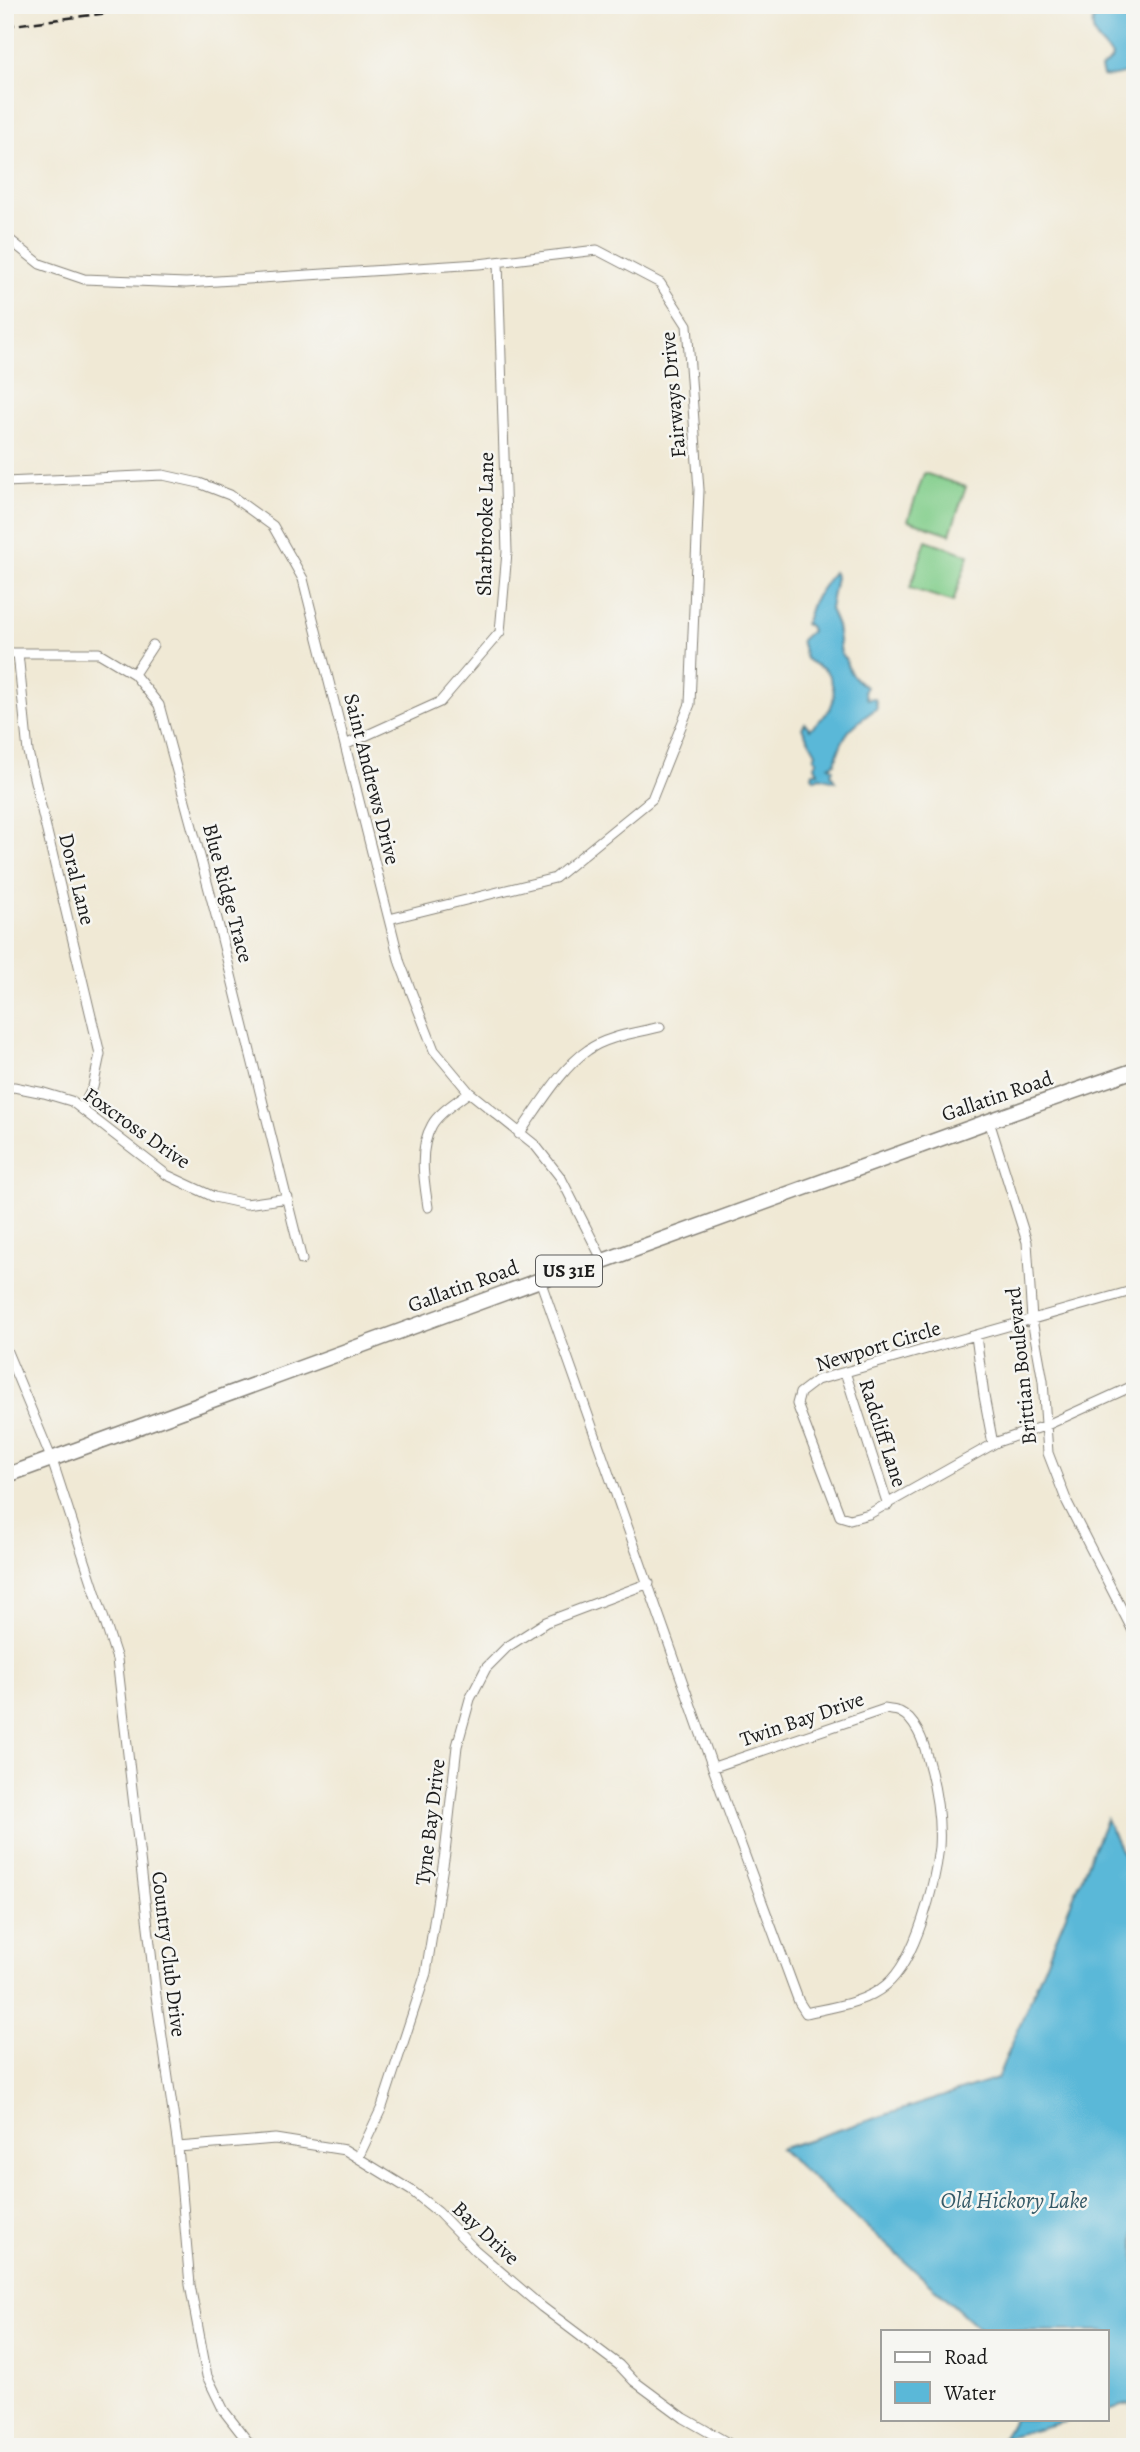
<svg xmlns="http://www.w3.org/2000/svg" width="1140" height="2452" viewBox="0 0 1140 2452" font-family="Alegreya,serif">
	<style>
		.green { fill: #82ce8b; stroke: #4f7554; stroke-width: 2 }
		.water { fill: #5ab8d8; stroke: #3b6a7a; stroke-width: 2 }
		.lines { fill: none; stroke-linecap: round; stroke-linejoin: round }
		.minor-casing { stroke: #868278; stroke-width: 11 }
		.primary-casing { stroke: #868278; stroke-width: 17 }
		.minor { stroke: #fff; stroke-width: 9 }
		.primary { stroke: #fff; stroke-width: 14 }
		.rail { stroke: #1c1c1c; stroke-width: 2.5; stroke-dasharray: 10 5; stroke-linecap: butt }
		.labels { text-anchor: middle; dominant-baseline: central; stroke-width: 5; stroke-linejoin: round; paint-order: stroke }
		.shield { fill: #f6f6f2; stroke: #5d5d5c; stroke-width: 2 }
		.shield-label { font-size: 19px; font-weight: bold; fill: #1c1c1c }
		.street-label { font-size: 21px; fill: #1c1c1c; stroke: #f6f6f2 }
		.water-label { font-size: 23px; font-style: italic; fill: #355a67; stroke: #f6f6f2 }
	</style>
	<rect width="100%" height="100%" fill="#f6f6f2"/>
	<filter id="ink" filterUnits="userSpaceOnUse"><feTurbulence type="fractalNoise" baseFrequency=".0143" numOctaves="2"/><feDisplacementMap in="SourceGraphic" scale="14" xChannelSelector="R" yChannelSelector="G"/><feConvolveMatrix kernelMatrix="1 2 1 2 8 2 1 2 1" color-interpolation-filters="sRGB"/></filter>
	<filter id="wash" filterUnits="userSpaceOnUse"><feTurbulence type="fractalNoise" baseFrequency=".00686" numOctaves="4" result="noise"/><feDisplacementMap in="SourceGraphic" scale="28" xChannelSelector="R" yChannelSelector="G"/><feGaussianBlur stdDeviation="1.57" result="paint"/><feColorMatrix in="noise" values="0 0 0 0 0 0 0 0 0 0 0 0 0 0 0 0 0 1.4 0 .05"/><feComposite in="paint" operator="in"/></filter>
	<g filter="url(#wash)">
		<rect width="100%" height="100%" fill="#f0e9d5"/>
		<path class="green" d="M924,473L966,487L950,534L908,520Z
			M926,540L969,555L953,602L910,588Z"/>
		<path class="water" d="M1100,15H1110L1135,22V72C1125,72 1112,79 1103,76L1101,68L1111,60L1112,56C1102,43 1090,38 1093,20Z
			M833,572L836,577L830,609L837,626L841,654L846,660C848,673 856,680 866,687L864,692L867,699L875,698L877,708C851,727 843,731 835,763L829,766L833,769L831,773L835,781L820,777L815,779L812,776L813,772H818L815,766L817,760L814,758L816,753L802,728L805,723L810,729C823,717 837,709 833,687C831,681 830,676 826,671C820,666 812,664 806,659L801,640L811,631L809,626L805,624L813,601Z
			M1106,1819L1135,1879V2412L1130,2404L1107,2410V2331H982L780,2149L997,2079Z
			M1014,2419H1075L1002,2438Z"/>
	</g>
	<g filter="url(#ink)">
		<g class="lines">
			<g class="minor-casing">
				<path id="minor" d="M5,236L40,264L84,279L186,283L479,264L597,250L660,283L687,325L699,490L690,704L652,799L555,878L389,919
					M5,482L163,475L199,483L230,495L273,526L303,579L400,963L434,1050L469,1092L535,1145L561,1178L603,1261
					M5,653H99L134,674L159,705L217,919L302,1260
					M18,653L28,752L100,1054L93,1087L82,1109
					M134,674L153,645
					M345,745L440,702L500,632L507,552L498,262
					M5,1088L14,1087L44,1093L71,1101L167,1175L214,1197L246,1204L288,1198
					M989,1121L1027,1242L1032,1320L1043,1381L1048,1453L1067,1502L1135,1635
					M519,1134C538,1108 561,1068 588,1050C607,1036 637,1033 660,1027
					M428,1207C424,1181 418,1149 432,1125C439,1112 458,1101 469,1092
					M540,1280L724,1799L799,2002L806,2013C833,2007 865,2003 886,1985C916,1960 935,1884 939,1847C941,1817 935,1785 927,1757C924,1742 915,1719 900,1712C896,1710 889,1710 885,1709L714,1767
					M1135,1290L817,1380L800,1393L797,1404L840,1516L850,1519L869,1514L997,1442L1047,1425L1135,1385
					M976,1336L984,1396L993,1444
					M5,1347L52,1460L117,1659L156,1996L178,2147L190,2285L207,2376L224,2411L252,2447
					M845,1372L888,1505
					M178,2147L275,2139L345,2150L412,2191L438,2212L475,2250L542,2307L619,2365L634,2381L684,2418L735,2447
					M358,2158L382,2107L426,1973L445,1853L457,1746L470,1699L486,1668L507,1647L546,1622L649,1583"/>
			</g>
			<g class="primary-casing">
				<path id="primary" d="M5,1476L540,1280L603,1261L989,1121L1135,1070"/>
			</g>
			<use href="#minor" class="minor"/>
			<use href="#primary" class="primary"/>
			<path class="rail" d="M5,26L171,5"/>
		</g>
	</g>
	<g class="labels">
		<rect class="shield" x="536" y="1255.5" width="66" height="31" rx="5"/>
		<g class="shield-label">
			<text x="569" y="1271">US 31E</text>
		</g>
		<g class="street-label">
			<text transform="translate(673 395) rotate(-95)">Fairways Drive</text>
			<text transform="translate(485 524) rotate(-89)">Sharbrooke Lane</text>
			<text transform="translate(372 779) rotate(76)">Saint Andrews Drive</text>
			<text transform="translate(77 879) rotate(76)">Doral Lane</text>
			<text transform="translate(228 893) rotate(75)">Blue Ridge Trace</text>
			<text transform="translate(997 1096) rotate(-19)">Gallatin Road</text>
			<text transform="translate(137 1128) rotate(35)">Foxcross Drive</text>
			<text transform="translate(463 1286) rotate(-20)">Gallatin Road</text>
			<text transform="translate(878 1346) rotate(-17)">Newport Circle</text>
			<text transform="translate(1021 1366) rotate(-96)">Brittian Boulevard</text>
			<text transform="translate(883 1433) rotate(72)">Radcliff Lane</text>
			<text transform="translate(802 1719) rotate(-19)">Twin Bay Drive</text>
			<text transform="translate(430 1822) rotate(-83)">Tyne Bay Drive</text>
			<text transform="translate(169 1954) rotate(83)">Country Club Drive</text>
			<text transform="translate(486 2233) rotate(43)">Bay Drive</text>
		</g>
		<g class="water-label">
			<text x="1014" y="2200">Old Hickory Lake</text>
		</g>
	</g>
	<rect width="1140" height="2452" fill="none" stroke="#f6f6f2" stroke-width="28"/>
	<rect x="881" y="2330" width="228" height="91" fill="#f6f6f2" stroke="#9f9f9c" stroke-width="2"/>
	<rect x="895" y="2352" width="35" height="10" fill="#ffffff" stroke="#9f9f9c" stroke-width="2"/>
	<text x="944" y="2364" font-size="21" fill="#1c1c1c">Road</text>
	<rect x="895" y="2382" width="35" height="21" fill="#5ab8d8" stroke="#9f9f9c" stroke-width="2"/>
	<text x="944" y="2400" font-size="21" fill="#1c1c1c">Water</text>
</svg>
